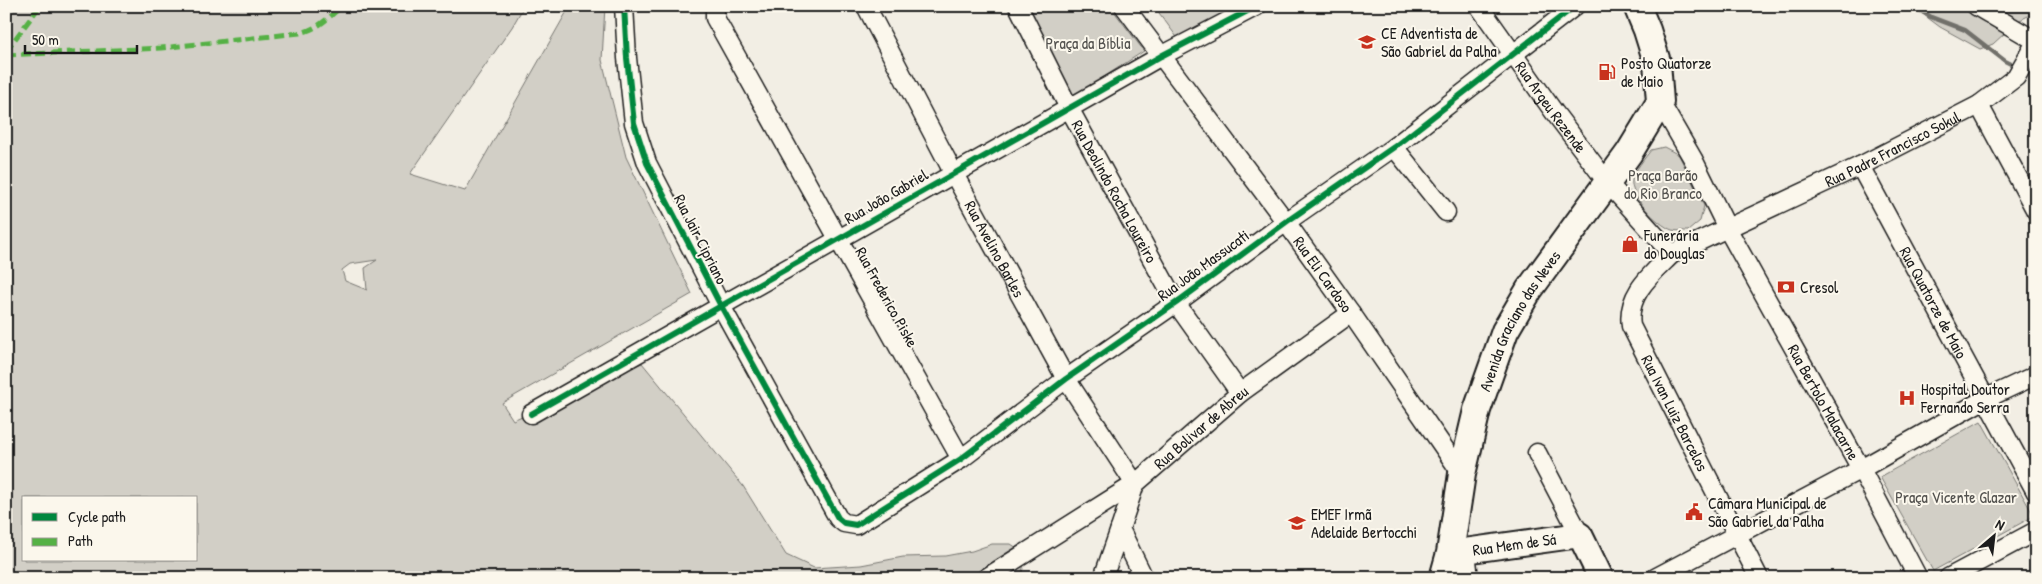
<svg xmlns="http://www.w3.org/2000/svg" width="2042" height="584" viewBox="0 0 2042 584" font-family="'Patrick Hand',sans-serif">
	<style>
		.green { fill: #d2cfc6; stroke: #777671; fill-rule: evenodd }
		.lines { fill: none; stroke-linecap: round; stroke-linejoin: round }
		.stream { stroke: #716f6b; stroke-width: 4.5 }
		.street-casing { stroke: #1c1c1c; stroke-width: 21 }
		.secondary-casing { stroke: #1c1c1c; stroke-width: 28 }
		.primary-casing { stroke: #1c1c1c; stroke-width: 30 }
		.street { stroke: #fbf7ec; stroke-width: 18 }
		.secondary { stroke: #fbf7ec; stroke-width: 24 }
		.primary { stroke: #fbf7ec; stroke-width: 26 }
		.quiet { stroke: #55b145; stroke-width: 5; stroke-dasharray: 10 5; stroke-linecap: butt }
		.cycleway-casing { stroke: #fbf7ec; stroke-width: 9 }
		.cycleway { stroke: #00873e; stroke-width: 6 }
		.labels { text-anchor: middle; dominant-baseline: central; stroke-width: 4; stroke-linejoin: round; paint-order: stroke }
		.poi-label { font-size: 16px; fill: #1c1c1c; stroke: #fbf7ec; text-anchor: start }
		.park-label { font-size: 16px; fill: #53524f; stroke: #fbf7ec }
		.street-label { font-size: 16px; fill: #1c1c1c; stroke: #fbf7ec }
	</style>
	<rect width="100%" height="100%" fill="#f2eee4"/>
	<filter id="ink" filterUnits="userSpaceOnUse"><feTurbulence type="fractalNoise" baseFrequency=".02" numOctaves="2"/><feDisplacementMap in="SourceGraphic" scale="10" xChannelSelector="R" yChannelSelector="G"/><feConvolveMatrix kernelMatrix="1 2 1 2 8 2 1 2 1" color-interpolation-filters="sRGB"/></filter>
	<g filter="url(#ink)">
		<path class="green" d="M6,6H524L512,27L410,174L465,191L570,6H605L602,60L626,157L692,294L502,403L513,420L642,363L743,486L786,555L814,568L861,565L903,557L945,556L972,551L992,544H1011L1026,554L1022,573L1019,578H6ZM377,260L365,268L367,290L345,281L342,270L350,264ZM24,498H196V560H24Z
			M1110,6L1144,51L1073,97L1029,7Z
			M1154,6H1240L1179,40Z
			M1912,6H2036V12L2018,21L1993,44L1980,49L1940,27Z
			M1664,147L1679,155L1704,206L1700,221L1688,231C1683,231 1677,231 1672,230C1658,225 1629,196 1632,180C1633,172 1646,157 1651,150Z
			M1981,421L2034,516L1933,571L1880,477Z"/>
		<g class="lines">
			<path class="stream" d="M1913,6L1931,17L1965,30L2005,61L2017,67
				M2024,70L2036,76"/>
			<g class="street-casing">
				<g id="street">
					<path d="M624,6L627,58L634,123L647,163L721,306L838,518L844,523L856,525L961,459L1066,379L1176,303L1286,222L1394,147L1575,6"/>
					<path d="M715,6V18L961,459"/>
					<path id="s1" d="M866,6L954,174L1066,379L1135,484L986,578"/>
					<path id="s2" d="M1018,6L1069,108L1176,303L1240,393"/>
					<path id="s3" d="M1124,6L1286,222L1351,313L1462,474"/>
					<path id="s4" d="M1479,6L1554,112L1607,182L1672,254L1860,166L1979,105L2016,77L2036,42"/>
					<path d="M1976,6L2036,41"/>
					<path id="s5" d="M1660,102L1693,159L1727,228L1861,469L1918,578"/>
					<path d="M1979,105L2036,211"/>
					<path d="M1394,147L1446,212"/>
					<path id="s6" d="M1860,166L2036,492"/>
					<path id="s7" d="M1672,254C1652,274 1626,294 1631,326L1759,578"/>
					<path d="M531,414L1161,56L1257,6"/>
					<path d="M1537,453L1580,535"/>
					<path d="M1466,552L1469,578"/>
					<path d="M1103,578L1120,529"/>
					<path id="s8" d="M1144,578L1120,529L1135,484L1240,393L1351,313"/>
					<path d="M1655,578L1861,469L1985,399L2036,375"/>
					<path d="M1948,578L2036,531"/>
				</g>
			</g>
			<g class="secondary-casing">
				<g id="secondary">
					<path id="s9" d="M1450,553L1580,535L1601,578"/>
				</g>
			</g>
			<g class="primary-casing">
				<g id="primary">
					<path id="s10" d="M1443,578L1450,553L1462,474L1477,410L1505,331L1529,290L1629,153L1660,102L1657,62L1647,30L1637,6"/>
				</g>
			</g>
			<use href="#street" class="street"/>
			<use href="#secondary" class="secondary"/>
			<use href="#primary" class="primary"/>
			<path class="quiet" d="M6,51L40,6
				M6,55L161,48L300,33C318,29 328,18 342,6"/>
			<g class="cycleway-casing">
				<path id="cycleway" d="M624,6L627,58L634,123L647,163L721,306L838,518L844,523L856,525L961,459L1066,379L1176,303L1286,222L1394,147L1575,6
					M531,414L1161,56L1257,6"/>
			</g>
			<use href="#cycleway" class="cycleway"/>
		</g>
	</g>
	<defs>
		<g id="school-bare" transform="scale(1.35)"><path d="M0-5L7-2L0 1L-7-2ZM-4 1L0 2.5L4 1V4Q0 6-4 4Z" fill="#c8321e" stroke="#fbf7ec" stroke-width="2.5" paint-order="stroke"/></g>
		<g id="fuel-bare" transform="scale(1.35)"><path d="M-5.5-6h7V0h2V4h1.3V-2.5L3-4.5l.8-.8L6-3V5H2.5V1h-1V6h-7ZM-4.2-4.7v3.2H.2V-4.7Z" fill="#c8321e" stroke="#fbf7ec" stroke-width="2.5" paint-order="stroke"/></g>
		<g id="shop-bare" transform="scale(1.35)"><path d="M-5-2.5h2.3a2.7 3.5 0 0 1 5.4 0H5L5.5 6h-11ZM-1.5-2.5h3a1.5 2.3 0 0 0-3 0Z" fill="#c8321e" stroke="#fbf7ec" stroke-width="2.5" paint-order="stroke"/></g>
		<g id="bank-bare" transform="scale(1.35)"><path d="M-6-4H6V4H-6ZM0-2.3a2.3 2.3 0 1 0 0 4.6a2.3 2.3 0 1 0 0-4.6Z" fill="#c8321e" stroke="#fbf7ec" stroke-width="2.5" paint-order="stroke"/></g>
		<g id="hospital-bare" transform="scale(1.35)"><path d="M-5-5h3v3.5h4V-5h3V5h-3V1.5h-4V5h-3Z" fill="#c8321e" stroke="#fbf7ec" stroke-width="2.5" paint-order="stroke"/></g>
		<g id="civic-bare" transform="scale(1.35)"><path d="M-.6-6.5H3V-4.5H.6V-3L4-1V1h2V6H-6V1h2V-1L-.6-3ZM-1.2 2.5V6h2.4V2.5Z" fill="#c8321e" stroke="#fbf7ec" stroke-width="2.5" paint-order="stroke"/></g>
	</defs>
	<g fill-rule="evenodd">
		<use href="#school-bare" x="1367" y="42"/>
		<use href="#fuel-bare" x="1607" y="72"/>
		<use href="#shop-bare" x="1630" y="244"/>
		<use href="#bank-bare" x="1786" y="287"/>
		<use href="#hospital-bare" x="1907" y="398"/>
		<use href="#civic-bare" x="1694" y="512"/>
		<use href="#school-bare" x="1297" y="523"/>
	</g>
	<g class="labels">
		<g class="poi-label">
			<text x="1381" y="33">CE Adventista de<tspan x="1381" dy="18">São Gabriel da Palha</tspan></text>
			<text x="1621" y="63">Posto Quatorze<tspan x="1621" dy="18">de Maio</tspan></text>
			<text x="1644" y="235">Funerária<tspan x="1644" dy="18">do Douglas</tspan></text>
			<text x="1800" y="287">Cresol</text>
			<text x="1921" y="389">Hospital Doutor<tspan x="1921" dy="18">Fernando Serra</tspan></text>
			<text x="1708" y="503">Câmara Municipal de<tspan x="1708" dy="18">São Gabriel da Palha</tspan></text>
			<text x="1311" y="514">EMEF Irmã<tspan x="1311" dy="18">Adelaide Bertocchi</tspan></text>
		</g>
		<g class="park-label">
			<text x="1088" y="43">Praça da Bíblia</text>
			<text x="1663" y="175">Praça Barão<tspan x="1663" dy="18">do Rio Branco</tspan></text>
			<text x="1956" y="497">Praça Vicente Glazar</text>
		</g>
		<g class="street-label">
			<text stroke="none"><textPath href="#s4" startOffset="124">Rua Argeu Rezende</textPath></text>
			<text stroke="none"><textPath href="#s4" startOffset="559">Rua Padre Francisco Sokul</textPath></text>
			<text stroke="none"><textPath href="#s2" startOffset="209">Rua Deolindo Rocha Loureiro</textPath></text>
			<text transform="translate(886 196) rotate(-30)">Rua João Gabriel</text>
			<text transform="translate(701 239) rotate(63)">Rua Jair Cipriano</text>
			<text stroke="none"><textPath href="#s1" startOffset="275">Rua Avelino Barles</textPath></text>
			<text transform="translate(1203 265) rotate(-36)">Rua João Massucati</text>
			<text stroke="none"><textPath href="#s3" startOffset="334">Rua Eli Cardoso</textPath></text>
			<text transform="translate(887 297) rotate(61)">Rua Frederico Piske</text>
			<text stroke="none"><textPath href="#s6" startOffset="155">Rua Quatorze de Maio</textPath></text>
			<text stroke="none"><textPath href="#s10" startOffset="271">Avenida Graciano das Neves</textPath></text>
			<text stroke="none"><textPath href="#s5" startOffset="342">Rua Bertolo Malacarne</textPath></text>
			<text stroke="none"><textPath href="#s7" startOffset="184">Rua Ivan Luiz Barcelos</textPath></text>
			<text stroke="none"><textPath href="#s8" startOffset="189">Rua Bolivar de Abreu</textPath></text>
			<text stroke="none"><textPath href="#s9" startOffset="65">Rua Mem de Sá</textPath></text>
		</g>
	</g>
	<rect width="2042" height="584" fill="none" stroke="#fbf7ec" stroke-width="25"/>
	<rect x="12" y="12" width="2017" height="559" fill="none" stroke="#1c1c1c" stroke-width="2" filter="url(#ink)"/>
	<rect x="22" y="496" width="175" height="65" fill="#fbf7ec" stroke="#a29f99"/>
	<rect x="32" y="513" width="25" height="8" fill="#00873e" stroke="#a29f99"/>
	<text x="68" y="522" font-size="15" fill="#1c1c1c">Cycle path</text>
	<rect x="32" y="538" width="25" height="8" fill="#55b145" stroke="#a29f99"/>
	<text x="68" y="546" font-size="15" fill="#1c1c1c">Path</text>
	<g transform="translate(1994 536) rotate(28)" stroke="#fbf7ec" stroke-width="4" paint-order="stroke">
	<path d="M0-4L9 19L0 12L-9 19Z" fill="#1c1c1c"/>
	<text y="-8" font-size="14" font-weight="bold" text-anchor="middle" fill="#1c1c1c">N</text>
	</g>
	<path d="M25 45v8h112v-8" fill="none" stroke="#1c1c1c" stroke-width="2.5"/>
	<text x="32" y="45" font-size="15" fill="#1c1c1c" stroke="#fbf7ec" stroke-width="4" paint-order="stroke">50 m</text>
</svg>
